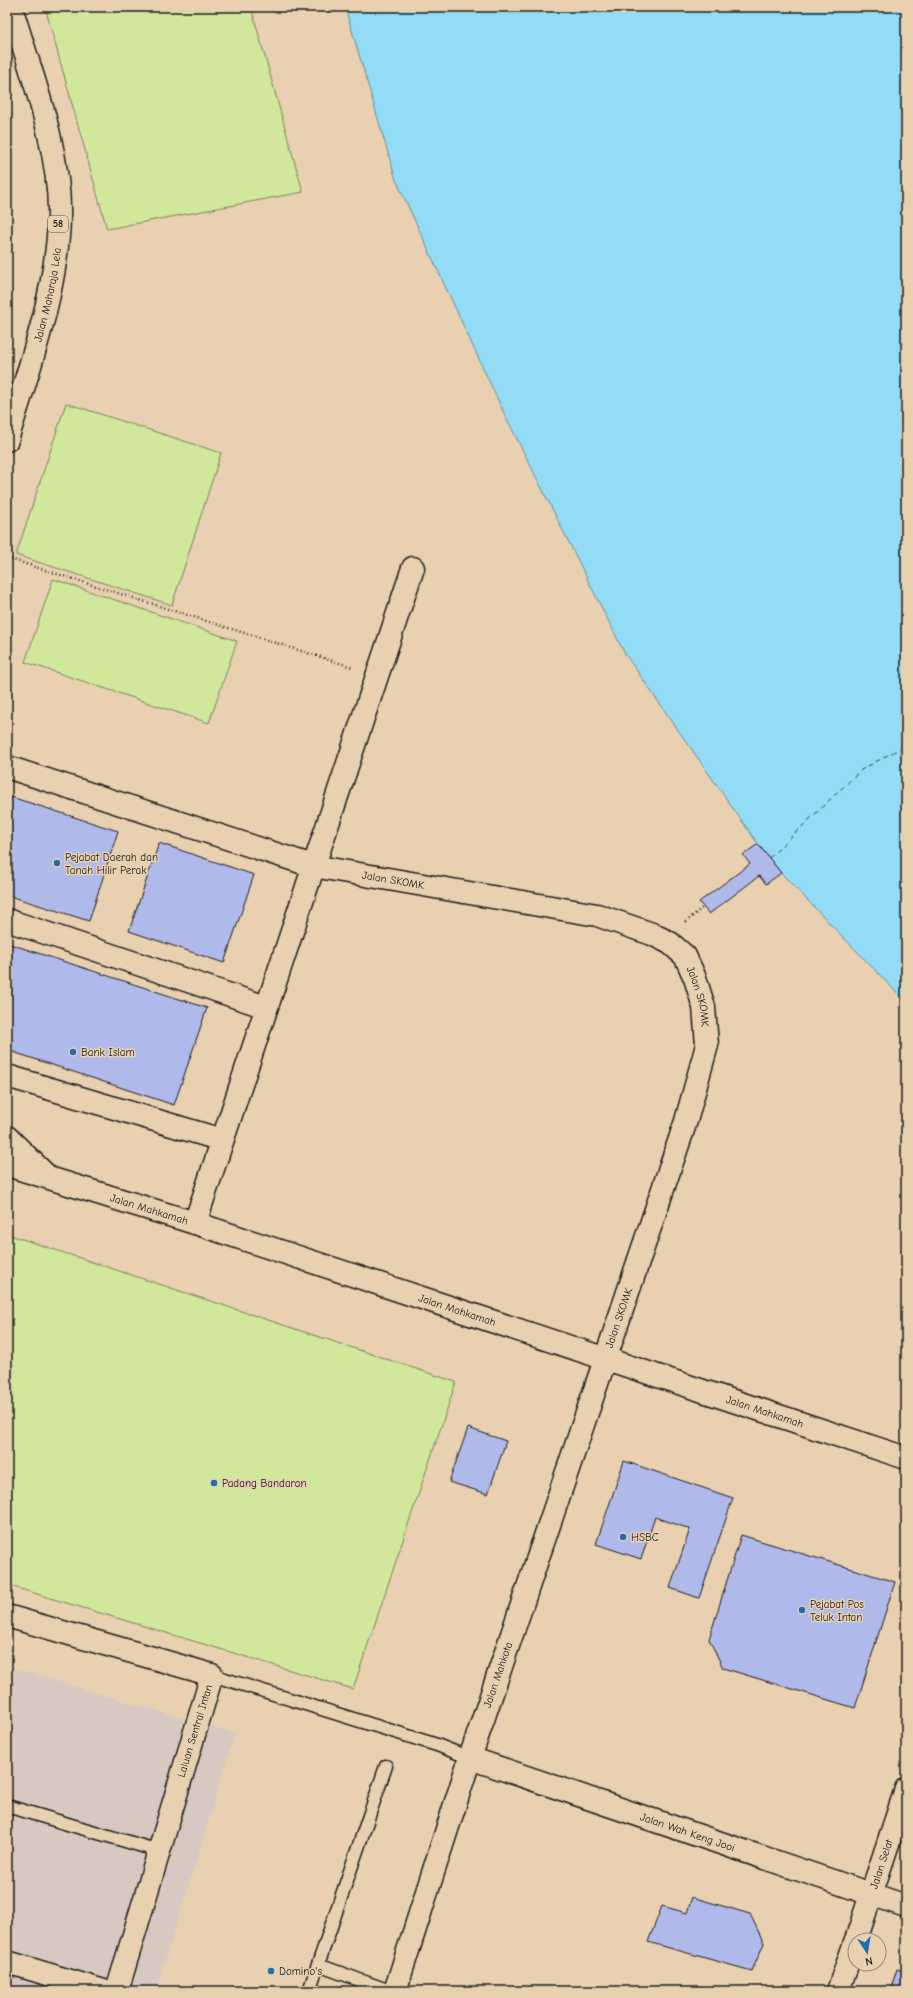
<svg xmlns="http://www.w3.org/2000/svg" width="913" height="1998" viewBox="0 0 913 1998" font-family="'Comic Neue',sans-serif">
	<style>
		.built { fill: #d7c9c2 }
		.green { fill: #d0e79c; stroke: #76825c }
		.water { fill: #93dcf5; stroke: #638f9e }
		.lines { fill: none; stroke-linecap: round; stroke-linejoin: round }
		.ferry { stroke: #344247; stroke-width: 1; stroke-dasharray: 5 4; stroke-linecap: butt }
		.building { fill: #afbaeb; stroke: #1c1c1c }
		.lane-casing { stroke: #1c1c1c; stroke-width: 15 }
		.street-casing { stroke: #1c1c1c; stroke-width: 25 }
		.secondary-casing { stroke: #1c1c1c; stroke-width: 25 }
		.highway-casing { stroke: #1c1c1c; stroke-width: 25 }
		.path { stroke: #1c1c1c; stroke-width: 2.5; stroke-dasharray: 1 3; stroke-linecap: butt }
		.lane { stroke: #e8d0b0; stroke-width: 12 }
		.street { stroke: #e8d0b0; stroke-width: 22 }
		.secondary { stroke: #e8d0b0; stroke-width: 22 }
		.highway { stroke: #e8d0b0; stroke-width: 22 }
		.poi-dot { fill: #1f6fb2; stroke: #e8d0b0; stroke-width: 1.5 }
		.labels { text-anchor: middle; dominant-baseline: central; stroke-width: 3; stroke-linejoin: round; paint-order: stroke }
		.shield { fill: #e8d0b0; stroke: #595248; stroke-width: 1 }
		.shield-label { font-size: 10px; font-weight: bold; fill: #1c1c1c }
		.street-label { font-size: 11px; fill: #1c1c1c; stroke: #e8d0b0 }
		.poi-label { font-size: 11px; fill: #1c1c1c; stroke: #e8d0b0; text-anchor: start }
	</style>
	<rect width="100%" height="100%" fill="#e8d0b0"/>
	<filter id="ink" filterUnits="userSpaceOnUse"><feTurbulence type="fractalNoise" baseFrequency=".025" numOctaves="2"/><feDisplacementMap in="SourceGraphic" scale="8" xChannelSelector="R" yChannelSelector="G"/><feConvolveMatrix kernelMatrix="1 2 1 2 8 2 1 2 1" color-interpolation-filters="sRGB"/></filter>
	<g filter="url(#ink)">
		<path class="built" d="M7,1666L235,1734L156,1991H7Z"/>
		<path class="green" d="M45,7H251L303,192L107,229Z
			M66,403L221,453L172,605L16,555Z
			M53,579L237,641L209,723L25,662Z
			M7,1234L456,1382L353,1689L7,1585Z"/>
		<path class="water" d="M345,7H906V1002L781,873L758,844L625,654L502,409L396,180Z"/>
		<g class="lines">
			<path class="ferry" d="M769,858L861,770L906,745"/>
		</g>
		<path class="building" d="M8,796L118,831L89,921L7,895Z
			M159,843L254,875L224,963L129,931Z
			M758,844L781,873L766,884L759,876L709,914L699,902L750,864L743,855Z
			M7,943L207,1008L174,1105L7,1050Z
			M468,1428L506,1441L488,1494L449,1482Z
			M624,1461L733,1498L699,1598L670,1588L690,1529L655,1517L641,1559L596,1544Z
			M741,1535L895,1582L855,1708L723,1668L709,1639Z
			M692,1897L750,1914L764,1943L752,1971L648,1942L662,1906L687,1913Z
			M897,1969L906,1972V1991H890Z"/>
		<g class="lines">
			<g class="lane-casing">
				<path id="lane" d="M212,1675L437,1745L470,1758
					M7,1806L159,1851
					M318,1965L390,1991
					M309,1991L386,1766"/>
			</g>
			<g class="street-casing">
				<g id="street">
					<path id="s1" d="M7,767L313,866L597,915L652,934L670,943L685,956L695,978L704,1007L707,1045L686,1121L470,1758L395,1991"/>
					<path d="M7,920L266,1007"/>
					<path d="M7,1076L222,1140"/>
					<path d="M195,1223L413,568"/>
					<path d="M7,1616L212,1675L117,1991"/>
					<path d="M7,1962L104,1991"/>
				</g>
			</g>
			<g class="secondary-casing">
				<g id="secondary">
					<path id="s2" d="M7,1165L195,1223L906,1458"/>
					<path id="s3" d="M470,1758L906,1906"/>
					<path id="s4" d="M856,1940L906,1789"/>
					<path d="M838,1991L855,1942"/>
				</g>
			</g>
			<g class="highway-casing">
				<g id="highway">
					<path id="s5" d="M7,440C28,371 57,292 59,219C61,149 31,73 11,7"/>
					<path d="M7,1137L48,1177"/>
				</g>
			</g>
			<path class="path" d="M7,558L352,667
				M686,922L703,907"/>
			<use href="#lane" class="lane"/>
			<use href="#street" class="street"/>
			<use href="#secondary" class="secondary"/>
			<use href="#highway" class="highway"/>
		</g>
	</g>
	<g class="poi-dot">
		<circle cx="57" cy="863" r="4"/>
		<circle cx="73" cy="1052" r="4"/>
		<circle cx="214" cy="1483" r="4"/>
		<circle cx="623" cy="1537" r="4"/>
		<circle cx="802" cy="1610" r="4"/>
		<circle cx="271" cy="1971" r="4"/>
	</g>
	<g class="labels">
		<rect class="shield" x="48" y="216" width="20" height="16" rx="3"/>
		<g class="shield-label">
			<text x="58" y="224">58</text>
		</g>
		<g class="street-label">
			<text stroke="none"><textPath href="#s5" startOffset="151">Jalan Maharaja Lela</textPath></text>
			<text stroke="none"><textPath href="#s1" startOffset="403">Jalan SKOMK</textPath></text>
			<text stroke="none"><textPath href="#s1" startOffset="751">Jalan SKOMK</textPath></text>
			<text stroke="none"><textPath href="#s2" startOffset="149">Jalan Mahkamah</textPath></text>
			<text stroke="none"><textPath href="#s2" startOffset="473">Jalan Mahkamah</textPath></text>
			<text transform="translate(619 1318) rotate(-71)">Jalan SKOMK</text>
			<text stroke="none"><textPath href="#s2" startOffset="797">Jalan Mahkamah</textPath></text>
			<text transform="translate(498 1675) rotate(-71)">Jalan Mahkota</text>
			<text transform="translate(195 1731) rotate(-73)">Laluan Sentral Intan</text>
			<text stroke="none"><textPath href="#s3" startOffset="230">Jalan Wah Keng Jooi</textPath></text>
			<text stroke="none"><textPath href="#s4" startOffset="80">Jalan Selat</textPath></text>
		</g>
		<g class="poi-label">
			<text x="65" y="857">Pejabat Daerah dan<tspan x="65" dy="13">Tanah Hilir Perak</tspan></text>
			<text x="81" y="1052">Bank Islam</text>
			<text x="222" y="1483">Padang Bandaran</text>
			<text x="631" y="1537">HSBC</text>
			<text x="810" y="1604">Pejabat Pos<tspan x="810" dy="13">Teluk Intan</tspan></text>
			<text x="279" y="1971">Domino's</text>
		</g>
	</g>
	<rect width="913" height="1998" fill="none" stroke="#e8d0b0" stroke-width="24"/>
	<rect x="12" y="12" width="889" height="1974" fill="none" stroke="#1c1c1c" stroke-width="1.5" filter="url(#ink)"/>
	<g transform="translate(867 1952) rotate(168)"><circle r="19" fill="#e8d0b0" stroke="#968875"/>
	<path d="M0-3L7 15L0 10L-7 15Z" fill="#1f6fb2"/>
	<text y="-6" font-size="11" font-weight="bold" text-anchor="middle" fill="#1c1c1c">N</text>
	</g>
</svg>
